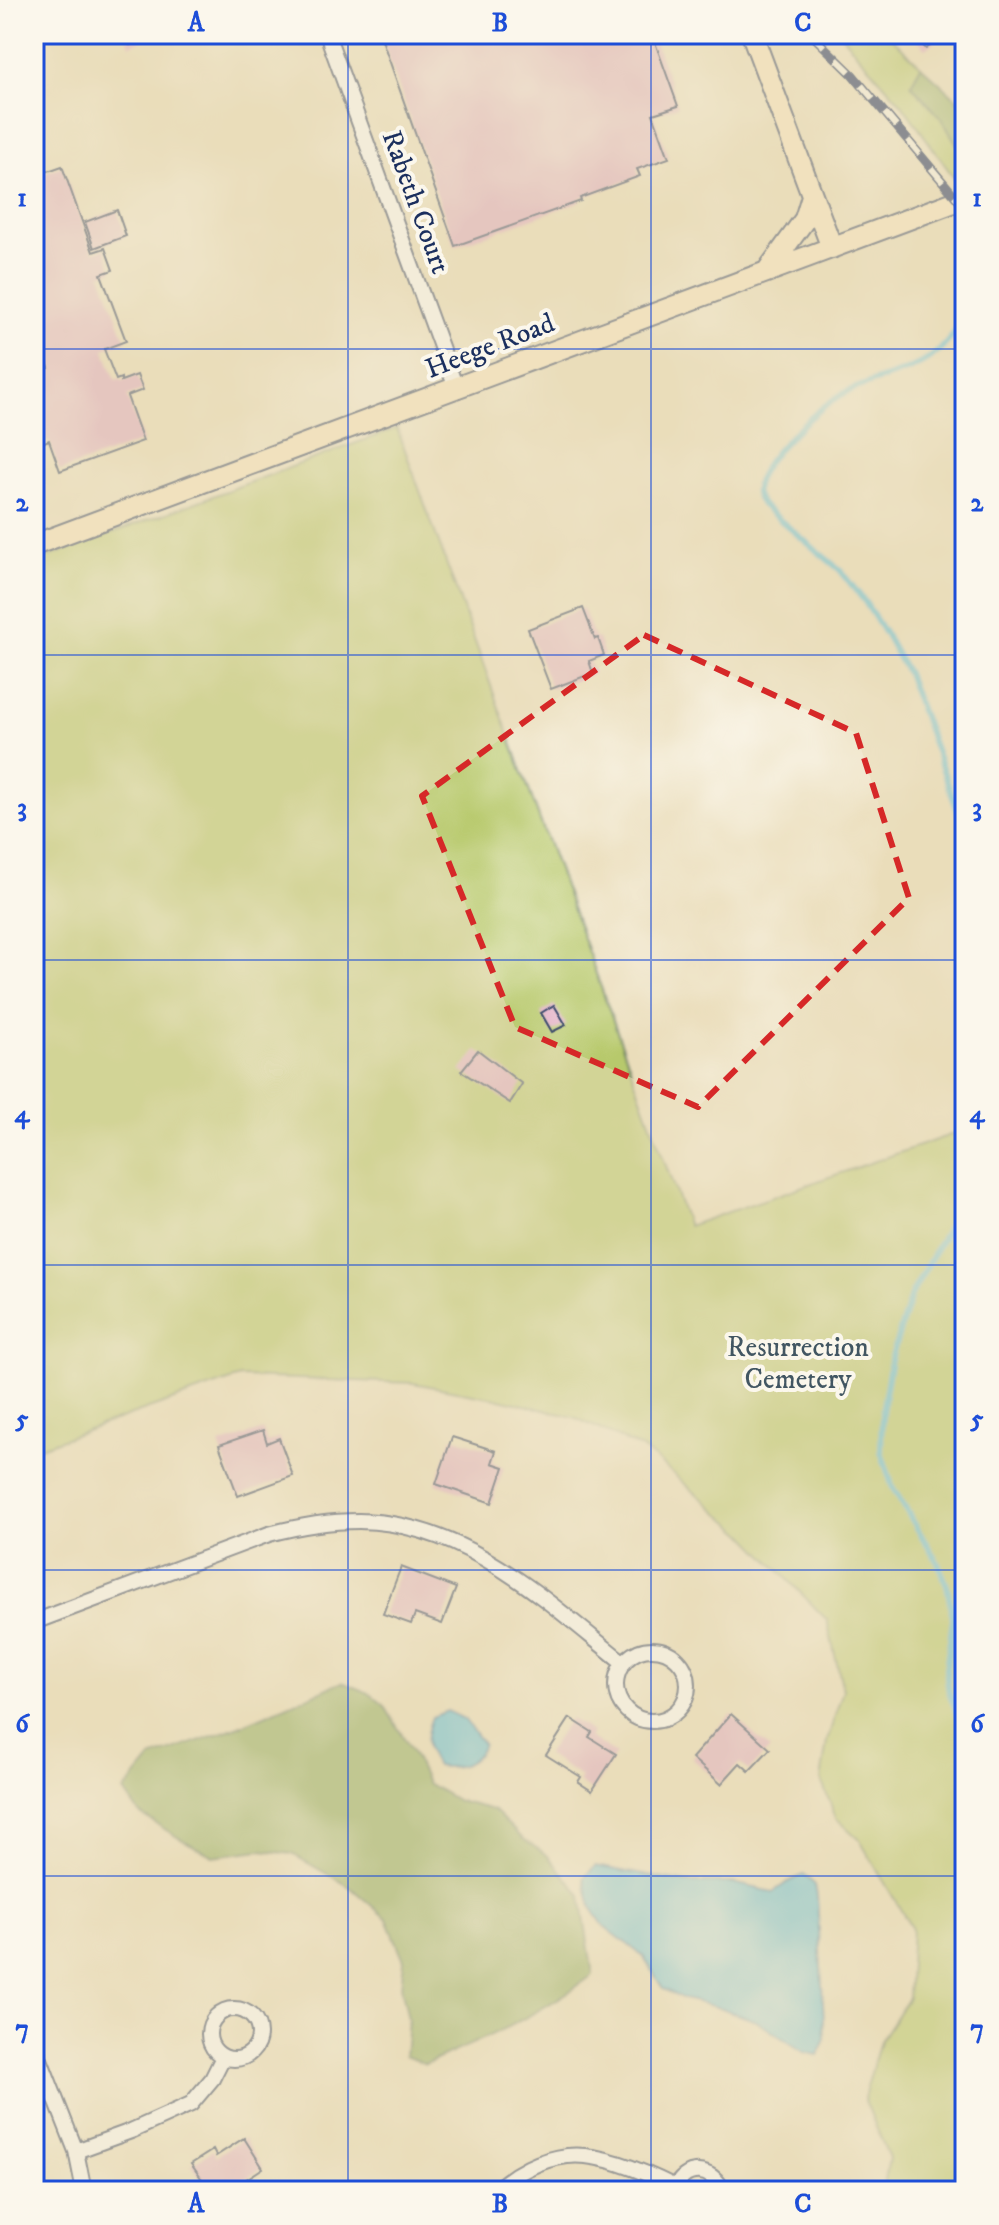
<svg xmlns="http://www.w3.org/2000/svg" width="999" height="2225" viewBox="0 0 999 2225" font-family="'IM FELL DW Pica',serif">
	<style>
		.green { fill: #b7c96c; stroke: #697c65; stroke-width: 2 }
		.forest { fill: #91ad60; stroke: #566e5f; stroke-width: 2 }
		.water { fill: #5dbedb; stroke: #3c769c; stroke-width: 2 }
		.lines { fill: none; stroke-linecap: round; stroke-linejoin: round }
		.stream { stroke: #5dbedb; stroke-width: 6 }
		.building { fill: #e1abc6 }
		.street-casing { stroke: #3a496c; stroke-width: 18 }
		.secondary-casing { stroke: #3a496c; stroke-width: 24 }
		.street { stroke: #fff; stroke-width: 14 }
		.secondary { stroke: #fae7c3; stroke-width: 20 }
		.rail-casing { stroke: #1b2f5e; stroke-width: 9 }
		.rail { stroke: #fbf7ec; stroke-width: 6; stroke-dasharray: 18; stroke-linecap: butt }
		.marked { fill: none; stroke: #d62828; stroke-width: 6; stroke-dasharray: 16 10; stroke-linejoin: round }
		.grid { fill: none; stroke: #1d4ed8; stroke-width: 2; stroke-opacity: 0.55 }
		.labels { text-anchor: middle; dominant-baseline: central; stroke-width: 8; stroke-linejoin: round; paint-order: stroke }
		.street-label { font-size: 28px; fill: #1b2f5e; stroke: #fbf7ec }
		.park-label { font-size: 28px; fill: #425662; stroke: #fbf7ec }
		.neatline { fill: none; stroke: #1d4ed8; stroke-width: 3 }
		.grid-label { font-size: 26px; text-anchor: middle; font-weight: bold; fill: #1d4ed8 }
	</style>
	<rect width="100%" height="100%" fill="#fbf7ec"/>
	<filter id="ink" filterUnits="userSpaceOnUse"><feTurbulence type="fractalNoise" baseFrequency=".0125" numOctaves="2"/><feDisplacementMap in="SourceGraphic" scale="16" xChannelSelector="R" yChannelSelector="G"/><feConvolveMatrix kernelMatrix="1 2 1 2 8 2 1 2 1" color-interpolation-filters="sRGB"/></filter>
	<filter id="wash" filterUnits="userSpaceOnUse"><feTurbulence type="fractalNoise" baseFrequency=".006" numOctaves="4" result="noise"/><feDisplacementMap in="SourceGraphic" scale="32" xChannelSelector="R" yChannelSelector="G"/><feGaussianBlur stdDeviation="1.8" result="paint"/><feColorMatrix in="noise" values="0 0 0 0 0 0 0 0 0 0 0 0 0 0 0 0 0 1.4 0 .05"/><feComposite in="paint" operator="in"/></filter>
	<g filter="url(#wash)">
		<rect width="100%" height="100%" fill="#eaddba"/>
		<path class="green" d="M840,34H888L921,66L911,84L941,118L965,157V188L962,189L901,103Z
			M397,428L688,1226L965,1130V2191H883L889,2158L864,2098L880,2041L908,1998L912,1929L859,1839L836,1818L821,1780L827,1741L843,1690L827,1620L744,1534L645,1450L574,1417L500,1399L413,1383L240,1377L34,1449V562Z"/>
		<path class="forest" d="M921,66L965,106V157L941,118L911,84Z
			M342,1682L369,1693L384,1705L412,1751L427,1783L458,1801L493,1810L522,1838L548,1856L581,1895L593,1975C543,2012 483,2041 425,2064L405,2056L408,2019L401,1986L404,1960L387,1919L350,1887L292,1854L261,1850L213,1856L177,1837L139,1813L124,1791L151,1758L234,1728Z"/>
		<path class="water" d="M447,1711L464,1719L483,1744C476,1765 457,1769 436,1766C424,1746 424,1738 432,1717Z
			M595,1866L687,1883H733L773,1892L788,1882L804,1875L815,1885L817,1896L825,2039L818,2055L804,2052L756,2021L721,2008L684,1999L663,1989L644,1957L604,1926L591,1907L584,1878Z"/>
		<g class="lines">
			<path class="stream" d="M965,314C957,329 950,342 936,353C909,375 872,378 841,395C818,408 751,465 756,494C757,498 760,502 762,505L840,570L865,602L890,642L907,673L965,830
				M965,1200L947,1229L911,1295L891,1359L882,1412L881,1451L893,1488L938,1563L947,1585L953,1619L946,1669L949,1693L960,1719L965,1723"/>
		</g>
		<g id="blocks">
			<path class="building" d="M126,34H159L130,45Z
				M380,34H652L678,106L653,114L669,158L637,169L640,176L580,198L581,201L455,246Z
				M925,34H937L940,38L926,49L918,40Z
				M62,166L93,252L105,248L113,270L101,274L126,341L104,349L116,380L121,378V381L137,375L143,390L127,396L143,441L60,471L49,440L37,445L34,437V419L41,417L34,399V373L49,368L45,356L39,358L34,344V176Z
				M117,210L126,236L94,248L85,222Z
				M583,608L595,639L598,638L604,655L589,661L593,673L551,689L528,629Z
				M554,1005L566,1025L552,1032L541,1013Z
				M478,1050L522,1084L510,1103L461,1071Z
				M263,1430L267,1443L279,1438L293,1476L238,1496L219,1445Z
				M452,1437L496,1451L492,1463L504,1467L492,1503L436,1484Z
				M401,1567L456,1588L442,1624L415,1614L411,1624L383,1614Z
				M731,1714L770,1749L749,1771L740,1763L721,1784L692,1758Z
				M570,1718L592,1732L589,1737L616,1754L592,1791L578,1782L581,1777L546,1755Z
				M244,2138L263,2168L228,2191H220L216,2184L209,2189L191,2164L213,2150L216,2156Z"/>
		</g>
	</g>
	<g filter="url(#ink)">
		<use href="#blocks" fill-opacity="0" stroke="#3a496c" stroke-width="2"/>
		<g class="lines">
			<g class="street-casing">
				<path id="street" d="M327,34L456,388
					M34,1622L269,1534C299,1526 328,1521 359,1521C465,1522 546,1601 624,1663
					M616 1685a36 36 0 1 1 72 0a36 36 0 1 1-72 0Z
					M209 2034a25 25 0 1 1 50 0a25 25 0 1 1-50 0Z
					M34,2044L76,2151L84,2191
					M76,2151L131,2131L191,2104L212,2079L223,2057
					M495,2191C514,2173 541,2159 567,2156C599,2152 647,2173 675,2187
					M674,2191C684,2165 712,2166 723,2191"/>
			</g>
			<g class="secondary-casing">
				<path id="secondary" d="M752,34L832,248
					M768,270L805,219L812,196
					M34,545L965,198"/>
			</g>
			<use href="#street" class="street"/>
			<use href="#secondary" class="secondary"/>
			<g class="rail-casing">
				<path id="rail" d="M811,34L852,74L965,208"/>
			</g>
			<use href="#rail" class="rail"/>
		</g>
	</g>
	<path d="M0 0H999V2225H0ZM644,635L856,733L909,898L698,1107L515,1027L422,796Z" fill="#eaddba" fill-opacity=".55" fill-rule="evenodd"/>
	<path class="marked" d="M644,635L856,733L909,898L698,1107L515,1027L422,796Z"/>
	<path class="grid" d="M348,34V2191M651,34V2191M34,349H965M34,655H965M34,960H965M34,1265H965M34,1570H965M34,1876H965"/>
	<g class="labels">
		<g class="street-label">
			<text transform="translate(416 202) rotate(70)">Rabeth Court</text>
			<text transform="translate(490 346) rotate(-21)">Heege Road</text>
		</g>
		<g class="park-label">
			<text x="798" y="1347">Resurrection<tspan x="798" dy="32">Cemetery</tspan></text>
		</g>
	</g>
	<rect width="999" height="2225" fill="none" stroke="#fbf7ec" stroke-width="88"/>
	<rect x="44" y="44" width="911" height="2137" class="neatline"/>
	<g class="grid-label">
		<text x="196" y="31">A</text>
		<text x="500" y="31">B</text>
		<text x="803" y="31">C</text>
		<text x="22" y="206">1</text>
		<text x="977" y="206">1</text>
		<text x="22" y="511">2</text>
		<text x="977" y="511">2</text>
		<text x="22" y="816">3</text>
		<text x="977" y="816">3</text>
		<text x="22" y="1122">4</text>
		<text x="977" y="1122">4</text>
		<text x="22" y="1427">5</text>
		<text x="977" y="1427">5</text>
		<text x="22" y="1732">6</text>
		<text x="977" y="1732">6</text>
		<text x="22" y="2037">7</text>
		<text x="977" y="2037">7</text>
		<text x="196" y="2212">A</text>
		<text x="500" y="2212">B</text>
		<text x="803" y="2212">C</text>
	</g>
</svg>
